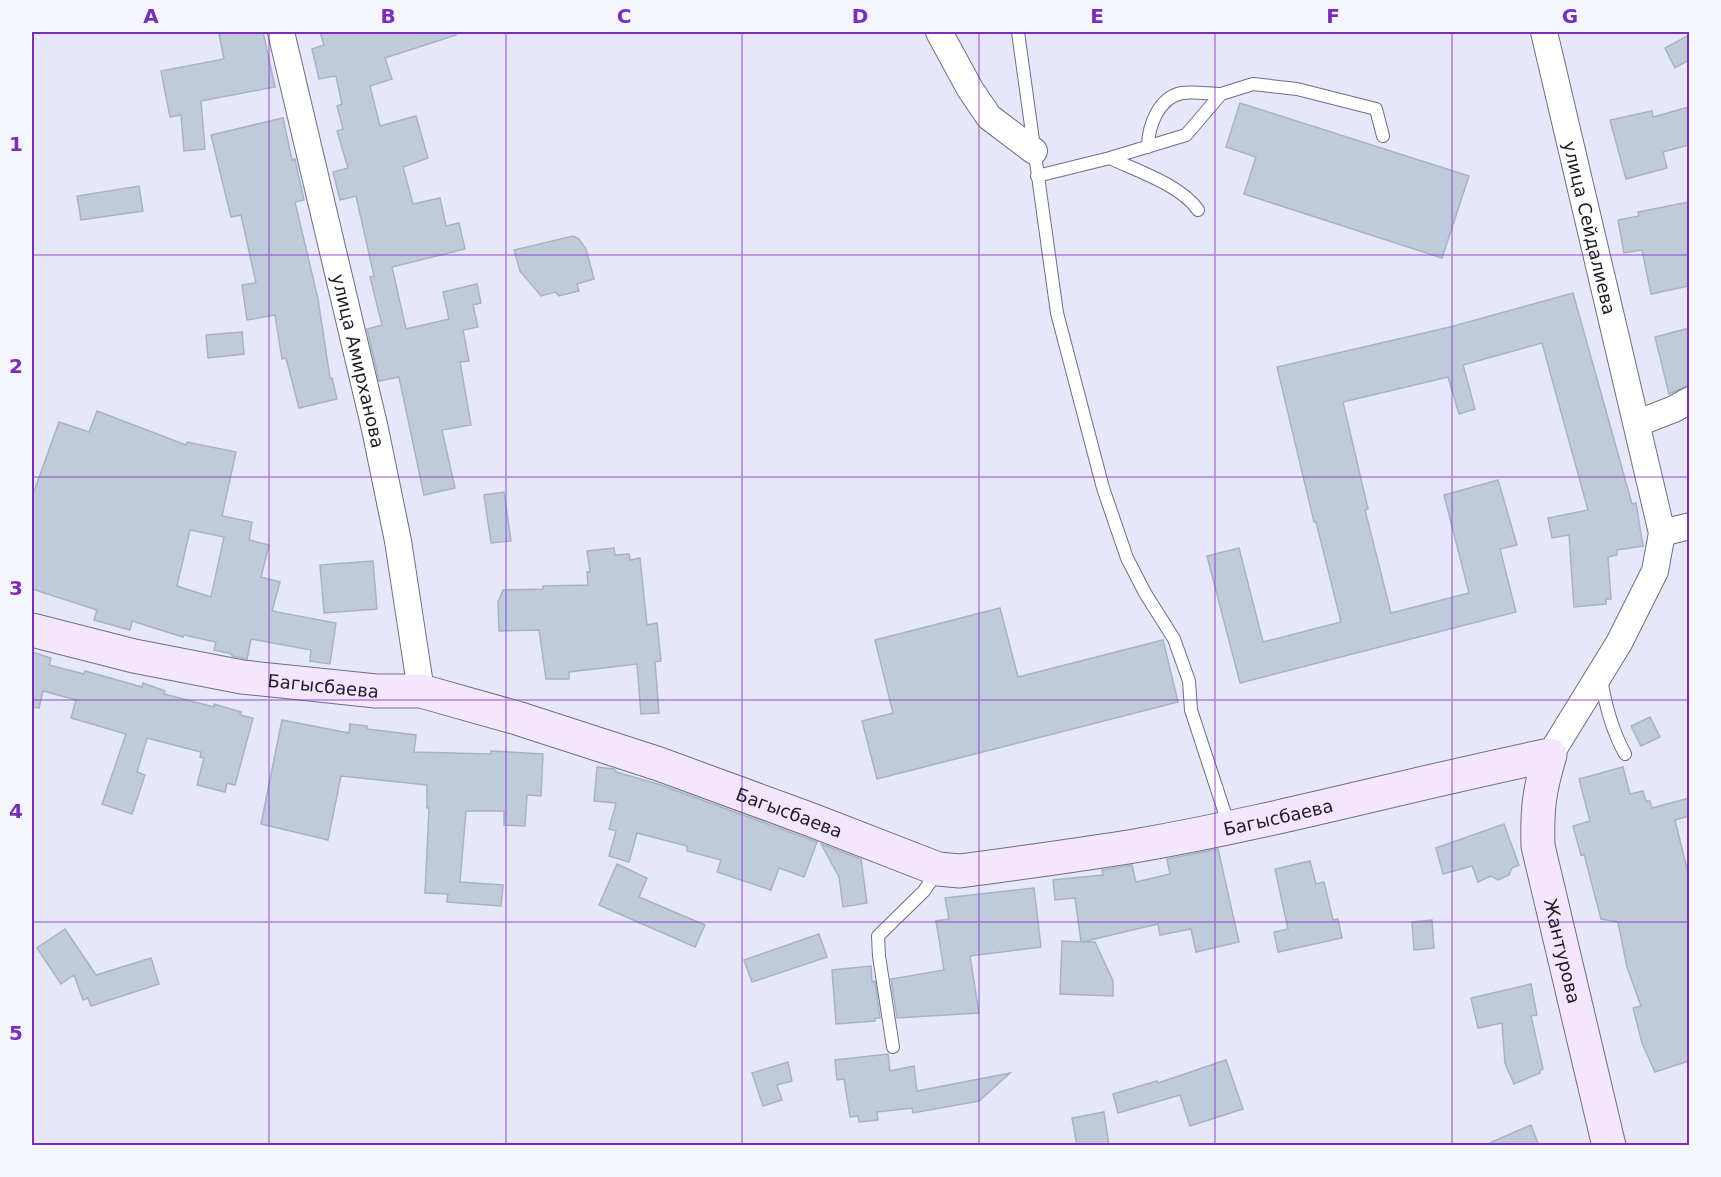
<svg xmlns="http://www.w3.org/2000/svg" width="1721" height="1177" viewBox="0 0 1721 1177" font-family="'DejaVu Sans',sans-serif">
	<style>
		.building { fill: #bfcbdb; stroke: #a7b3c4; stroke-width: 1.5; fill-rule: evenodd }
		.lines { fill: none; stroke-linecap: round; stroke-linejoin: round }
		.lane-casing { stroke: #6f6f81; stroke-width: 14 }
		.street-casing { stroke: #6f6f81; stroke-width: 28 }
		.secondary-casing { stroke: #6f6f81; stroke-width: 35 }
		.lane { stroke: #fff; stroke-width: 12 }
		.street { stroke: #fff; stroke-width: 26 }
		.secondary { stroke: #f3e6fd; stroke-width: 33 }
		.grid { fill: none; stroke: #7b2cbf; stroke-width: 1.5; stroke-opacity: 0.55 }
		.labels { text-anchor: middle; dominant-baseline: central; stroke-width: 6; stroke-linejoin: round; paint-order: stroke }
		.street-label { font-size: 18px; fill: #1d1d24; stroke: #f5f5fd }
		.neatline { fill: none; stroke: #7b2cbf; stroke-width: 2 }
		.grid-label { font-size: 20px; text-anchor: middle; font-weight: bold; fill: #7b2cbf }
	</style>
	<rect width="100%" height="100%" fill="#e6e7fb"/>
	<path class="building" d="M232,32H263L275,87L201,101L205,149L184,151L181,115L170,117L161,71L224,59L219,34Z
		M320,32H455L456,35L385,58L392,79L370,86L380,126L416,116L428,158L403,167L413,204L440,198L446,226L459,223L465,249L392,267L406,329L449,319L443,292L477,284L481,303L473,305L478,327L463,330L469,361L460,362L471,425L442,430L455,488L424,495L399,377L379,381L367,329L382,325L370,277L374,276L356,196L340,200L333,172L348,168L337,131L343,129L337,106L342,104L336,76L319,79L312,49L324,45Z
		M1689,35V60L1675,68L1665,48Z
		M1240,103L1469,176L1442,258L1244,194L1256,157L1226,147Z
		M1689,107V145L1663,152L1667,168L1626,179L1610,120L1652,111L1653,117Z
		M283,118L292,160L295,159L304,200L295,202L318,299L330,378H332L337,399L299,408L286,358L282,359L275,315L247,320L242,285L256,283L241,215L231,217L211,135Z
		M139,186L143,211L81,220L77,196Z
		M1689,202V286L1651,294L1642,250L1624,253L1618,220L1639,216L1638,212Z
		M573,236L579,239L586,249L594,279L577,284L579,291L559,296L555,292L541,296L520,271L514,250Z
		M1573,293L1632,504L1636,503L1643,546L1617,550V555L1608,557L1611,599H1606V604L1574,607L1569,535L1552,538L1548,518L1588,510L1542,343L1463,365L1475,409L1459,414L1448,377L1343,402L1368,509L1365,510L1391,613L1469,593L1444,495L1498,480L1517,545L1500,549L1516,612L1240,683L1207,556L1239,548L1263,642L1341,622L1316,522H1314L1277,367L1450,327Z
		M1689,328V385L1669,394L1655,337Z
		M242,332L244,354L208,358L206,335Z
		M97,411L186,445L187,442L236,452L222,516L252,522L249,540L269,545L261,577L280,582L272,611L336,623L330,664L310,661L311,650L251,639L247,659L232,656V654L214,650L216,642L184,635L183,637L132,621L130,630L94,620L97,610L32,589V497L59,422L89,432ZM190,530L224,537L211,597L177,586Z
		M504,492L511,541L491,543L484,495Z
		M614,548L615,555L629,554L630,560L640,558L647,625L657,623L661,661L655,662L659,713L641,714L637,664L569,672V679H546L539,630L499,631L498,602L503,590L543,589V586L588,585L587,572H590L587,551Z
		M373,561L377,609L324,613L320,565Z
		M1000,608L1018,677L1163,640L1178,702L877,779L862,721L893,713L875,640Z
		M32,652L51,658L49,665L84,674L85,671L142,687L143,683L165,691L164,694L214,707V704L241,712L240,715L253,718L235,785L227,783L225,792L197,785L204,758L200,757L201,752L147,738L137,772L145,775L132,814L102,804L126,734L71,718L76,700L43,691L39,708L32,707Z
		M1650,717L1660,737L1641,746L1631,726Z
		M282,720L349,733L350,724L367,726V729L416,735L414,752L491,754V751L543,754L541,796L527,795L525,826L504,825V811H466L460,882L503,885L501,906L447,902L448,894L425,893L429,808H427V785L341,776L328,840L261,824Z
		M597,767L614,769L616,772L658,784L817,842L804,877L779,868L771,890L717,872L721,860L687,851V846L637,833L629,862L609,856L616,831L609,829L616,803L594,801Z
		M1623,767L1630,794L1643,791L1646,801H1650L1652,808L1689,798V816L1675,820L1689,877V1061L1655,1072L1642,1043L1633,1008L1641,1006L1627,967L1618,922L1601,919L1584,854L1581,855L1573,826L1590,821L1579,779Z
		M1504,824L1519,865L1512,868L1509,875L1498,880L1491,876L1478,882L1472,866L1443,874L1436,848Z
		M821,844L861,859L867,903L843,907L839,877Z
		M1218,849L1239,942L1196,952L1191,929L1160,935L1158,924L1082,942H1095L1113,981V996L1060,994L1062,941L1081,942L1075,898L1055,900L1053,880L1103,875L1102,870L1132,865L1136,882L1170,874L1167,859Z
		M1310,861L1316,884L1324,882L1333,920L1338,919L1342,938L1278,952L1274,932L1288,929L1275,869Z
		M617,864L647,878L639,897L705,925L695,947L599,905Z
		M1034,888L1041,947L970,956L979,1013L897,1018L891,979L944,970L936,921L949,919L945,898Z
		M1432,920L1434,948L1414,950L1412,922Z
		M65,929L96,975L151,958L159,984L91,1006L88,998L83,1000L74,975L61,984L37,948Z
		M819,934L827,957L752,982L744,960Z
		M871,966L872,982L875,981L880,1018H875V1021L836,1024L832,970Z
		M1531,984L1537,1015L1531,1016L1543,1069L1540,1071V1073L1514,1084L1505,1063L1502,1023L1478,1028L1471,998Z
		M888,1054L890,1071L914,1066L917,1091L1010,1073L979,1101L913,1113L912,1108L877,1112L878,1120L859,1122L858,1116L850,1117L844,1079L837,1080L835,1060Z
		M1226,1060L1243,1109L1190,1126L1180,1095L1118,1113L1113,1094L1157,1081L1158,1083Z
		M788,1062L792,1081L777,1085L782,1100L763,1106L752,1073Z
		M1104,1112L1109,1146H1077L1072,1118Z
		M1531,1125L1539,1146H1483Z"/>
	<g class="lines">
		<g class="lane-casing">
			<path id="lane" d="M1018,32L1057,313L1103,488L1127,558L1145,593L1174,639L1189,681L1191,710L1229,826
				M1148,147C1148,126 1159,97 1182,93C1195,91 1209,94 1221,94
				M1110,158C1137,171 1181,185 1198,210
				M1037,176L1110,158L1186,135L1221,94L1253,84L1297,89L1376,109L1383,136
				M1601,678C1605,705 1612,730 1625,754
				M893,1047L879,956L878,936L924,891L937,872"/>
		</g>
		<g class="street-casing">
			<g id="street">
				<path id="s1" d="M281,32L375,429L398,541L421,691"/>
				<path d="M939,32L970,89L989,117L1034,151"/>
				<path id="s2" d="M1544,32L1662,533L1655,571L1619,643L1550,755"/>
				<path d="M1638,423L1674,409L1690,400"/>
				<path d="M1662,533L1690,526"/>
			</g>
		</g>
		<g class="secondary-casing">
			<g id="secondary">
				<path id="s3" d="M32,630L134,656L242,677L376,691H421L517,718L659,764L809,819L938,869L960,871C1020,863 1080,855 1140,845C1278,821 1413,783 1550,755C1539,791 1537,809 1538,846L1609,1146"/>
			</g>
		</g>
		<use href="#lane" class="lane"/>
		<use href="#street" class="street"/>
		<use href="#secondary" class="secondary"/>
	</g>
	<path class="grid" d="M269,32V1146M506,32V1146M742,32V1146M979,32V1146M1215,32V1146M1452,32V1146M32,255H1690M32,477H1690M32,700H1690M32,922H1690"/>
	<g class="labels">
		<g class="street-label">
			<text stroke="none"><textPath href="#s2" startOffset="201">улица Сейдалиева</textPath></text>
			<text stroke="none"><textPath href="#s1" startOffset="338">улица Амирханова</textPath></text>
			<text stroke="none"><textPath href="#s3" startOffset="297">Багысбаева</textPath></text>
			<text stroke="none"><textPath href="#s3" startOffset="783">Багысбаева</textPath></text>
			<text stroke="none"><textPath href="#s3" startOffset="1287">Багысбаева</textPath></text>
			<text stroke="none"><textPath href="#s3" startOffset="1766">Жантурова</textPath></text>
		</g>
	</g>
	<rect width="1721" height="1177" fill="none" stroke="#f5f5fd" stroke-width="66"/>
	<rect x="33" y="33" width="1655" height="1111" class="neatline"/>
	<g class="grid-label">
		<text x="151" y="23">A</text>
		<text x="388" y="23">B</text>
		<text x="624" y="23">C</text>
		<text x="860" y="23">D</text>
		<text x="1097" y="23">E</text>
		<text x="1333" y="23">F</text>
		<text x="1570" y="23">G</text>
		<text x="16" y="151">1</text>
		<text x="16" y="373">2</text>
		<text x="16" y="595">3</text>
		<text x="16" y="818">4</text>
		<text x="16" y="1040">5</text>
	</g>
</svg>
